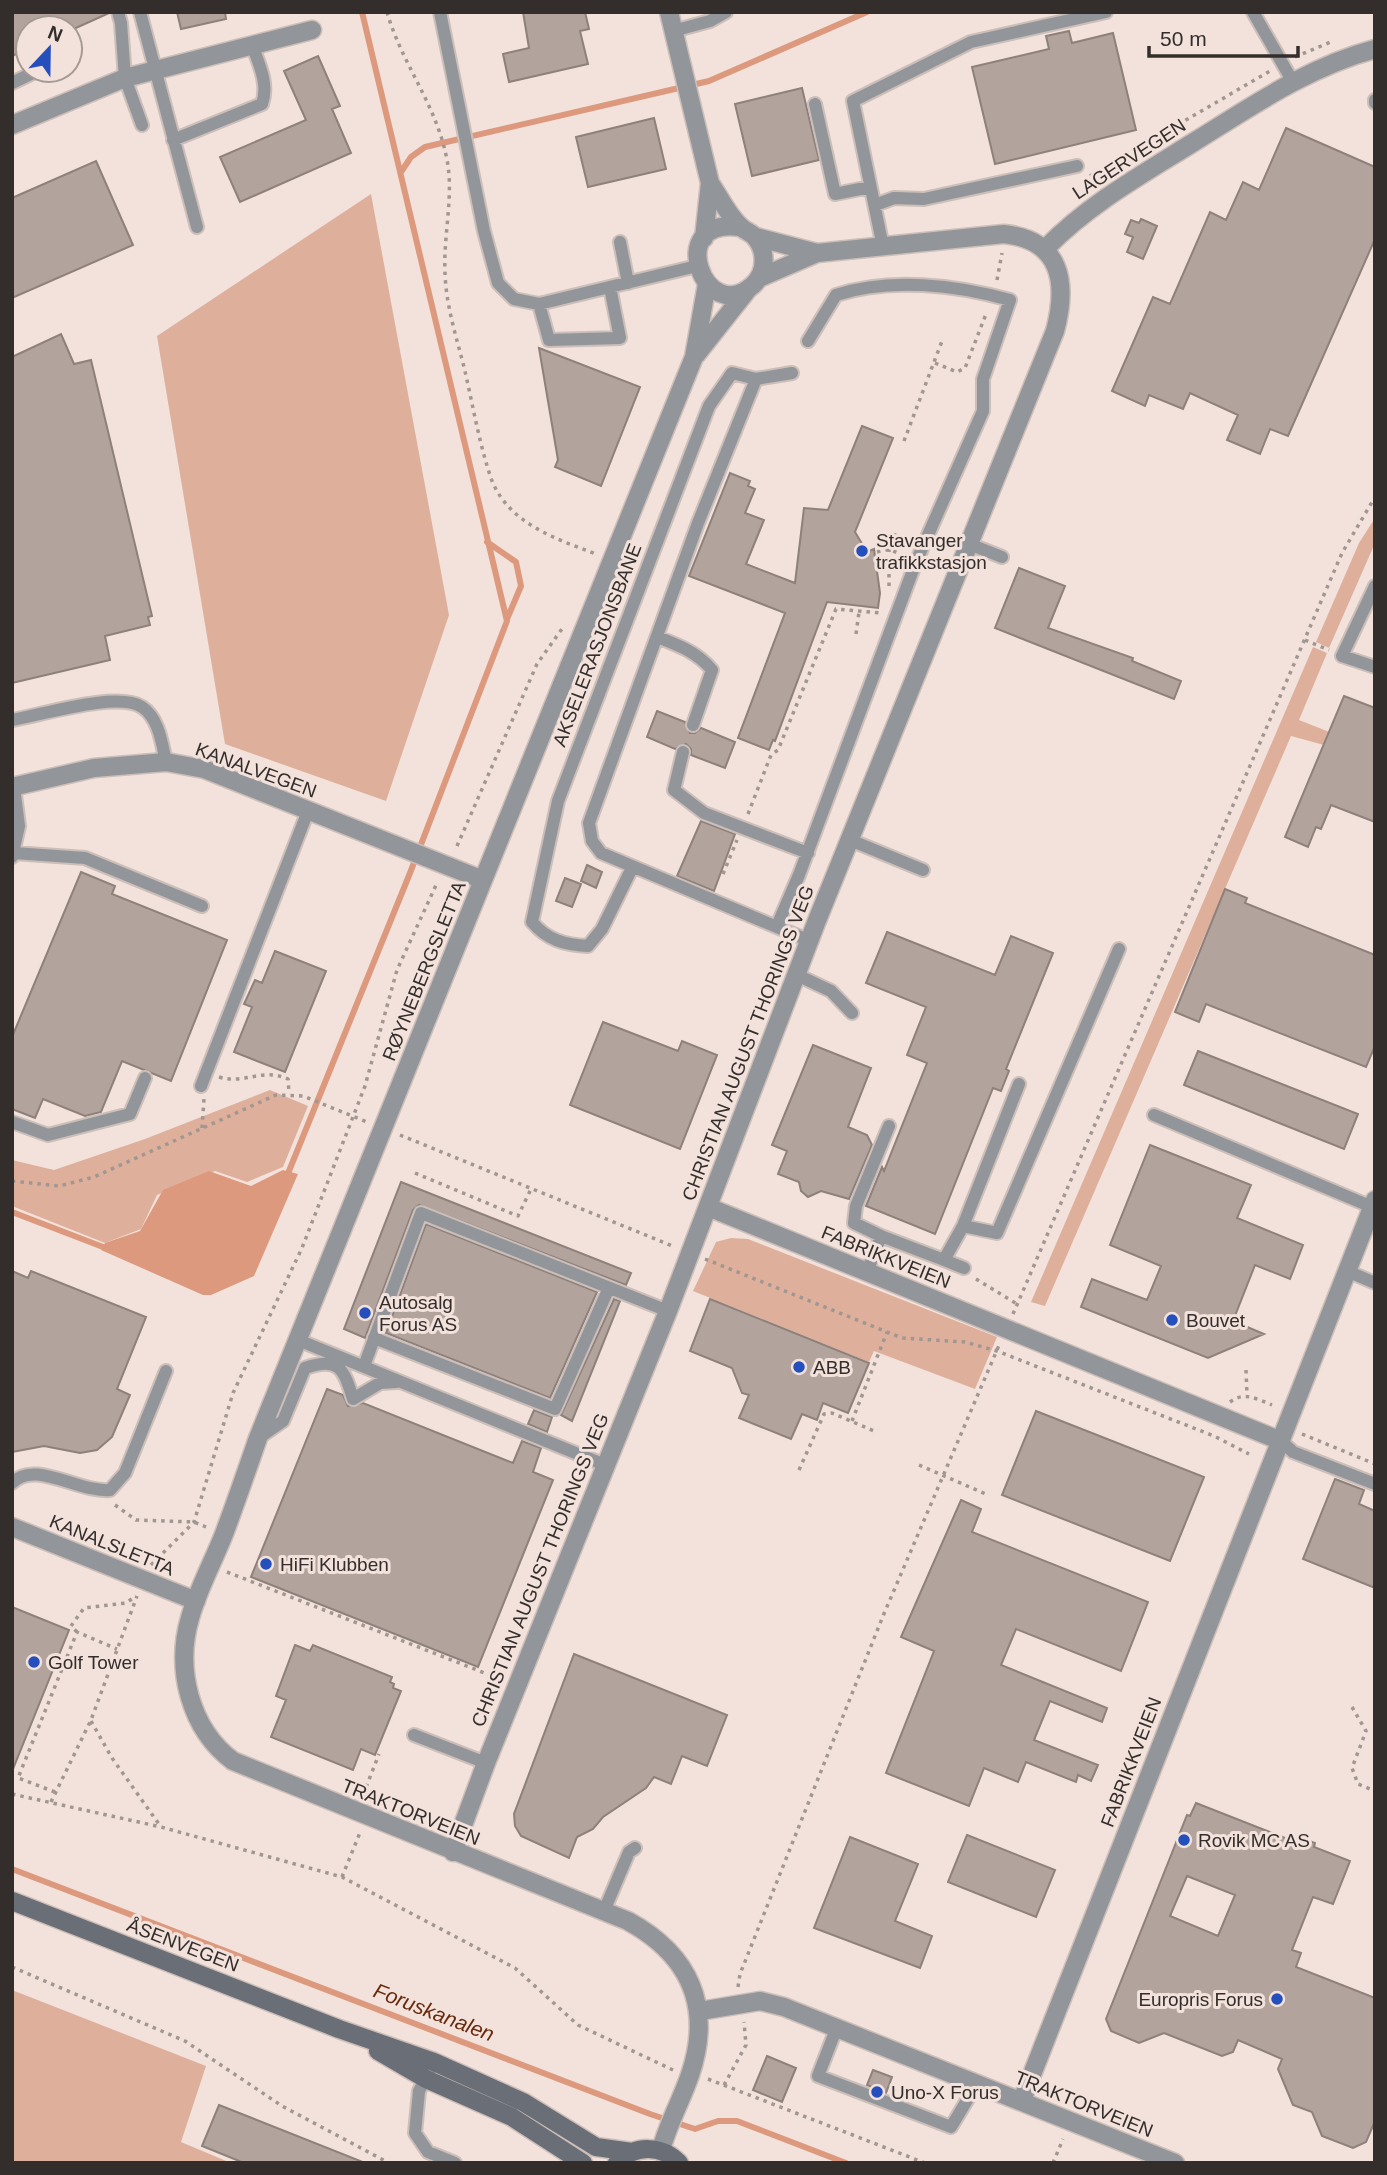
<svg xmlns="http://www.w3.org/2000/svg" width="1387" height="2175" viewBox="0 0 1387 2175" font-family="Arial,sans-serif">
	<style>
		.green { fill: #deb09c }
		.water { fill: #dd997d }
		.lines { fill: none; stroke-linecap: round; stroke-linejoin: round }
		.stream { stroke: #dd997d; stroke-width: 6 }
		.building { fill: #b2a39d; stroke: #8e807a; stroke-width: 2; fill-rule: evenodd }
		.lane-casing { stroke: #ccbeb8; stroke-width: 16 }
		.street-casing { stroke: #ccbeb8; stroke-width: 21 }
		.secondary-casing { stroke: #ccbeb8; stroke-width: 21 }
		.path { stroke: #a19691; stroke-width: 3.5; stroke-dasharray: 3.5 5; stroke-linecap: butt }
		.lane { stroke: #92959a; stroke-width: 12 }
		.street { stroke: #92959a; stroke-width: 18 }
		.secondary { stroke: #6a6e76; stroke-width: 18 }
		.poi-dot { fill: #254fbd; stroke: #f2e2db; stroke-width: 2.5 }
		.labels { text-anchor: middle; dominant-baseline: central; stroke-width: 6; stroke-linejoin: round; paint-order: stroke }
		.street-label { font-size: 19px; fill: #332d2b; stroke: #f2e2db }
		.poi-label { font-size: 19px; fill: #332d2b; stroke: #f2e2db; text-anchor: start }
		.water-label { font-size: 21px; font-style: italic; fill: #682a0c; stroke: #f2e2db }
	</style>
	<rect width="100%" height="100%" fill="#f2e2db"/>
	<path class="green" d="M371,194L449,615L386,801L225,744L157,336Z
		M1375,518V543L1329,648L1316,642L1359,543Z
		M1313,647L1327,653L1299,720L1375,750L1324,745L1291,736L1045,1306L1031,1302Z
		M270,1090L308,1106L283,1167L247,1182L215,1171L157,1195L141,1229L105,1243L12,1206V1160L54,1170L145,1139Z
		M731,1238L748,1239L997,1337L975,1389L874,1351L869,1362L693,1291L716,1242Z
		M12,1990L206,2066L181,2142L231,2163H12Z"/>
	<path class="water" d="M283,1170L298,1174L254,1276L211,1295H203L101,1250L105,1243L140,1231L163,1190L209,1171L251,1186Z"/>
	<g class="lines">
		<path class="stream" d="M401,172L411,157L425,147L709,81L867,12
			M487,542L516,562L521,586L507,619
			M289,1171L410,873L507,621L362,12
			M12,1212L103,1247
			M12,1869L650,2114L695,2129L718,2121H737L846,2163"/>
	</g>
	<path class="building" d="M12,12H109V13L76,28H28V49L12,56Z
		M177,12H225L226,19L181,29Z
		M523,12H585L589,29L580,31L588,64L509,82L503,54L529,48Z
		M1069,31L1072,43L1113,33L1136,130L995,164L972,67L1049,49L1046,36Z
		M318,56L340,106L332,109L351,153L240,202L220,157L306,120L284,71Z
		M802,88L819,160L752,176L735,104Z
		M654,118L666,169L588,187L576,137Z
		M1286,128L1375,167V239L1288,436L1270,429L1260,454L1227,440L1238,415L1190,393L1183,409L1149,395L1145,406L1112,391L1153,297L1170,304L1210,212L1226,220L1243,182L1259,190Z
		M96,161L133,245L12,298V198Z
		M1141,219L1157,226L1143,259L1127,252L1133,237L1125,234L1131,220L1139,223Z
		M61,334L74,364L91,360L152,616L148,617L150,625L105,636L110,660L12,683V357Z
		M539,348L640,387L601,486L555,467L558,460Z
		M862,426L893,438L855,532L867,552L874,549L880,593L878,608L827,602L775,741L773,740L769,750L738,738L785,613L689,576L730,473L750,481L748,486L755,489L745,513L764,520L746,564L795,583L804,508L828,510Z
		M1019,568L1065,586L1048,628L1133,658L1132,661L1181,681L1174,699L995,628Z
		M1344,696L1375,708V822L1331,805L1321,829L1316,827L1308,847L1285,837Z
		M657,711L685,722L690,733H695L701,728L735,742L725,768L691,755V749L686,744L675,749L647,737Z
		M701,821L735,834L714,891L677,876Z
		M587,865L602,872L596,888L581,881Z
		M81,872L115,886L112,894L227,940L171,1081L122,1061L101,1112L85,1116L43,1099L35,1118L12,1109V1037Z
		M565,878L581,884L572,907L556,901Z
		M1225,889L1247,898L1245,903L1375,955V1046L1366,1067L1206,1004L1199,1022L1175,1012Z
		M887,932L995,975L1011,936L1053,953L1006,1069L1009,1071L1001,1091L993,1088L935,1234L866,1206L882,1167L884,1171L927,1063L907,1055L926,1007L866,983Z
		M275,951L326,971L285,1072L234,1052L252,1007L244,1004L255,980L262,983Z
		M603,1022L678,1051L682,1041L717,1055L680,1149L570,1105Z
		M813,1045L871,1068L848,1127L867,1135L872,1145L849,1199L821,1191L808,1197L801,1191L799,1182L778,1174L787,1151L772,1145Z
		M1198,1051L1358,1114L1344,1149L1184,1085Z
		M1150,1145L1251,1185L1237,1218L1303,1245L1290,1279L1255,1265L1233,1321L1264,1334L1208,1358L1081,1307L1092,1279L1147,1300L1161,1266L1110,1245Z
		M401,1182L631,1273L626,1285L419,1205L413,1210L365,1338L344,1329Z
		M426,1224L597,1292L550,1398L386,1333Z
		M12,1271L28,1278L31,1271L146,1317L117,1389L130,1395L112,1437L97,1450L80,1453L44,1446L12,1452Z
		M614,1299L620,1301L572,1421L561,1415Z
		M710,1299L869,1363L848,1413L823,1403L817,1420L802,1414L791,1439L739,1418L749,1395L742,1393L732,1368L690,1351Z
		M327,1389L343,1395L348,1406L363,1403L513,1463L522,1441L541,1448L533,1472L553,1480L478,1667L251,1577Z
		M534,1410L552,1417L547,1432L528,1424Z
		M1036,1411L1204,1477L1170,1561L1002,1495Z
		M1335,1479L1364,1490L1359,1504L1375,1511V1588L1303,1559Z
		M961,1500L981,1509L972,1532L1148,1602L1121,1671L1016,1629L1001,1665L1107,1708L1102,1722L1050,1701L1034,1740L1098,1765L1091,1781L1078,1775L1076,1782L1026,1762L1018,1782L984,1768L969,1806L886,1773L934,1651L901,1637Z
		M12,1607L69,1630L13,1769H12Z
		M295,1645L310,1651L313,1645L392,1677L390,1682L394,1684L393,1688L401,1691L375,1755L361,1749L353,1770L271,1737L286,1700L276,1696Z
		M574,1654L727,1715L707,1766L682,1756L671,1784L654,1777L646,1788L603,1817L593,1829L577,1837L569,1858L521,1836L515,1826L514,1814Z
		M1196,1803L1295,1842L1297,1836L1315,1843L1314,1847L1350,1861L1333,1904L1313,1897L1292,1950L1301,1953L1296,1967L1375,1998V2121L1366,2142L1353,2148L1322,2136L1312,2112L1293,2105L1278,2069L1282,2059L1238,2040L1233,2052L1222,2056L1164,2033L1139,2043L1111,2031L1106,2019L1187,1815L1190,1816ZM1187,1876L1235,1895L1218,1936L1170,1916Z
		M967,1835L1055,1870L1036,1917L948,1882Z
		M850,1837L918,1864L895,1921L932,1936L920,1968L814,1928Z
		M767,2056L796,2068L782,2102L753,2090Z
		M873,2070L892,2077L886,2093L867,2085Z
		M219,2105L363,2162L362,2163H244L202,2146Z"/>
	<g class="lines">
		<g class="lane-casing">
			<path id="lane" d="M118,12L121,23L125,78L142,125
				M140,12L197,227
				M440,12L484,231L498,283L514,299L539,304L697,266
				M1253,12L1293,82
				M673,31L710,21L726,12
				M12,83L39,70
				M1375,100V103
				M815,104L835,194L870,187
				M173,140L262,104C269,84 259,64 252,45
				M875,205L894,198L924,199L1077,166
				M620,242L628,283
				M883,247L853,101L971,42L1106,12
				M539,304L549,340L620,338L610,287
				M756,379L698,523L589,823L592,841L601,853L810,941
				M969,544L1002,557
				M1375,586L1342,656L1375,667
				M657,637C678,645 697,652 712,670L693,725
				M12,720C42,715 117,691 142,707C159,718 162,744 166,762
				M683,752L674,790L704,813L808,853
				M850,840L923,870
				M14,853L85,858L202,906
				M12,857L19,826L14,787
				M632,868L602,929L588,946C565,945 547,940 532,922L558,801L709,406L732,373L756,379L792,373
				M777,926L799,875L916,562L983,411V379L1010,300C956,285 890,277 836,295L808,341
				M797,975L831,991L852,1013
				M201,1086L308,811
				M1154,1115L1372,1207
				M12,1122L48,1135L130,1114L145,1078
				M963,1226L1019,1084
				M881,1236L944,1260L963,1226L997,1233L1119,949
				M944,1260L964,1268
				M1347,1271L1375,1283
				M867,1272L881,1236L854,1223L856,1206L889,1126
				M374,1338L555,1409L608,1290
				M298,1340L605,1465
				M364,1366L421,1213L668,1311
				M260,1437L283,1421L305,1368C339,1356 344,1369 353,1399L380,1383L396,1382
				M1281,1441L1293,1452L1375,1484
				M12,1483C34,1459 79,1493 110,1490L125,1473L166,1371
				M414,1735L486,1763
				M604,1911L629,1852L635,1848
				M837,2027L818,2076L951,2127L969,2097L973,2083
				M429,2072L419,2091L415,2133L428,2152L455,2163"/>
		</g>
		<g class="street-casing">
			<path id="street" d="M669,12L710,183L704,238
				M12,125L125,78L312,30
				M710,183C719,196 729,217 741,227C745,231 750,232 754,236C767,250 767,272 753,285C705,329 663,216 740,227
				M756,237L817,253
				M1046,248C1089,204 1141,175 1194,142C1252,106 1308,67 1375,49
				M696,355L749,288
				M12,787L94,768L166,762L204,769L483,880
				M708,1207L1281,1441
				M12,1527L196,1601
				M453,1852L486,1763L668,1311L816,923L1055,331C1068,282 1061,240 1004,234L817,253L759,278
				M700,2011L760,2001L784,2007L1175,2163
				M1022,2100L1375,1200
				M661,2150C668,2124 681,2101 690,2075C713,2007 690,1955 628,1921L233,1761C190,1729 175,1669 190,1618C198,1589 213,1562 224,1534C236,1502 247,1470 258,1438L694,357L707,284"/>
		</g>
		<g class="secondary-casing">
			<path id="secondary" d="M12,1901L339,2029L434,2062L523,2102L596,2147L632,2152
				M378,2051L426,2079L512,2117L583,2163
				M617,2163C635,2144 662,2145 679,2163"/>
		</g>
		<path class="path" d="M387,12C401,62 435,103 446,155C455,193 443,234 445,273C446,305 456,336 464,367C473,405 479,444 492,481C510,524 556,539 596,554
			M1295,57L1333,41
			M1090,176L1270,71
			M997,280L1002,253
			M935,363L957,372L965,368L986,314
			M904,441L942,341
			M877,552L889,549L902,555
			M889,586V549L895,533
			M856,634L859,612
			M1305,640L1329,650
			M748,814L771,755L778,750L836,609L880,613
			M457,846L537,664L564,626
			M723,874L737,840
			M219,1077C246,1085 261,1067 288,1079L289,1093
			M202,1128L204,1099
			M400,1135L675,1247
			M415,1173L518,1216L531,1189
			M12,1181L59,1186L94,1177L276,1095L303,1096L367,1122
			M705,1259L902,1338L965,1342L997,1351L1214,1436L1249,1454
			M976,1279L1017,1304
			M1013,1314L1342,553L1375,497
			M1246,1370L1247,1395
			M1230,1402C1244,1391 1257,1399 1272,1405
			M852,1421L887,1332
			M1302,1434L1375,1464
			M919,1465L988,1495
			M799,1470L824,1414L832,1413L874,1431
			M115,1505L136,1520L194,1522L206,1527
			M151,1565L194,1522L233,1393L302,1248L365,1086L397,970L437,883
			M227,1572L500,1679
			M77,1632L71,1626L84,1608L126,1603L136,1596
			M1352,1707L1366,1731L1352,1768L1358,1784L1375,1791
			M91,1721L112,1758L161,1827
			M55,1792L18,1778L77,1632L117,1649
			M12,1794L161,1827L342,1877L515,1968L578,2025L673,2070
			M363,1795L379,1754
			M51,1802L91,1720L137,1596
			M342,1877L361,1830
			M12,1967L185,2041L282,2106L389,2163
			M738,1987L740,1974L883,1616L1000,1343
			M708,2079L925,2163
			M724,2085L746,2045L744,2022
			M1053,2163L1063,2139"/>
		<use href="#lane" class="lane"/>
		<use href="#street" class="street"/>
		<use href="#secondary" class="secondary"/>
	</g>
	<g class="poi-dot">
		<circle cx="862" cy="551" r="7"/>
		<circle cx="365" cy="1313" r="7"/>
		<circle cx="1172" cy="1320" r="7"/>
		<circle cx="799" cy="1367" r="7"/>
		<circle cx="266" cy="1564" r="7"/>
		<circle cx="34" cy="1662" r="7"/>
		<circle cx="1184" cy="1840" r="7"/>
		<circle cx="1277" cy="1999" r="7"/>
		<circle cx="877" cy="2092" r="7"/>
	</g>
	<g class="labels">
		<g class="street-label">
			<text transform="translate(1129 159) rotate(-33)">LAGERVEGEN</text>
			<text transform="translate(597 645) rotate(-69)">AKSELERASJONSBANE</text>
			<text transform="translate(256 770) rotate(20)">KANALVEGEN</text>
			<text transform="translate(424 971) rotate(-68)">RØYNEBERGSLETTA</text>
			<text transform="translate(748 1043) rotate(-69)">CHRISTIAN AUGUST THORINGS VEG</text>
			<text transform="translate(886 1257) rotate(22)">FABRIKKVEIEN</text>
			<text transform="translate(112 1545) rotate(22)">KANALSLETTA</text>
			<text transform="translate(540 1570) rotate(-68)">CHRISTIAN AUGUST THORINGS VEG</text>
			<text transform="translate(1131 1762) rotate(-69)">FABRIKKVEIEN</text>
			<text transform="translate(411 1812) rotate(22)">TRAKTORVEIEN</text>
			<text transform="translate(183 1945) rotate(21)">ÅSENVEGEN</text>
			<text transform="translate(1084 2104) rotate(22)">TRAKTORVEIEN</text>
		</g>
		<g class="poi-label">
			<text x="876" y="540">Stavanger<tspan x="876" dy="22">trafikkstasjon</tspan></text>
			<text x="379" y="1302">Autosalg<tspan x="379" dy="22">Forus AS</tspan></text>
			<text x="1186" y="1320">Bouvet</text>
			<text x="813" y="1367">ABB</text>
			<text x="280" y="1564">HiFi Klubben</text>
			<text x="48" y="1662">Golf Tower</text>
			<text x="1198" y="1840">Rovik MC AS</text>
			<text x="1263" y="1999" text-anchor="end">Europris Forus</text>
			<text x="891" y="2092">Uno-X Forus</text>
		</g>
		<g class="water-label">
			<text transform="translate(434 2012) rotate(21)">Foruskanalen</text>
		</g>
	</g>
	<rect width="1387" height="2175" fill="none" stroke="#332d2b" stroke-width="28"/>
	<g transform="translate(49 49) rotate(22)"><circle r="33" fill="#f2e2db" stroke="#a69a95" stroke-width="2"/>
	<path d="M0-5L12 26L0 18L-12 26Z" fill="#254fbd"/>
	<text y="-10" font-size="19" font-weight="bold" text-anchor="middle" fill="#332d2b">N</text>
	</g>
	<path d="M1149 46v10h149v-10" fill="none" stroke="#332d2b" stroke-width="3.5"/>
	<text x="1160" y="46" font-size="21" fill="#332d2b" stroke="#f2e2db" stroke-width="5" paint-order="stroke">50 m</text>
</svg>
